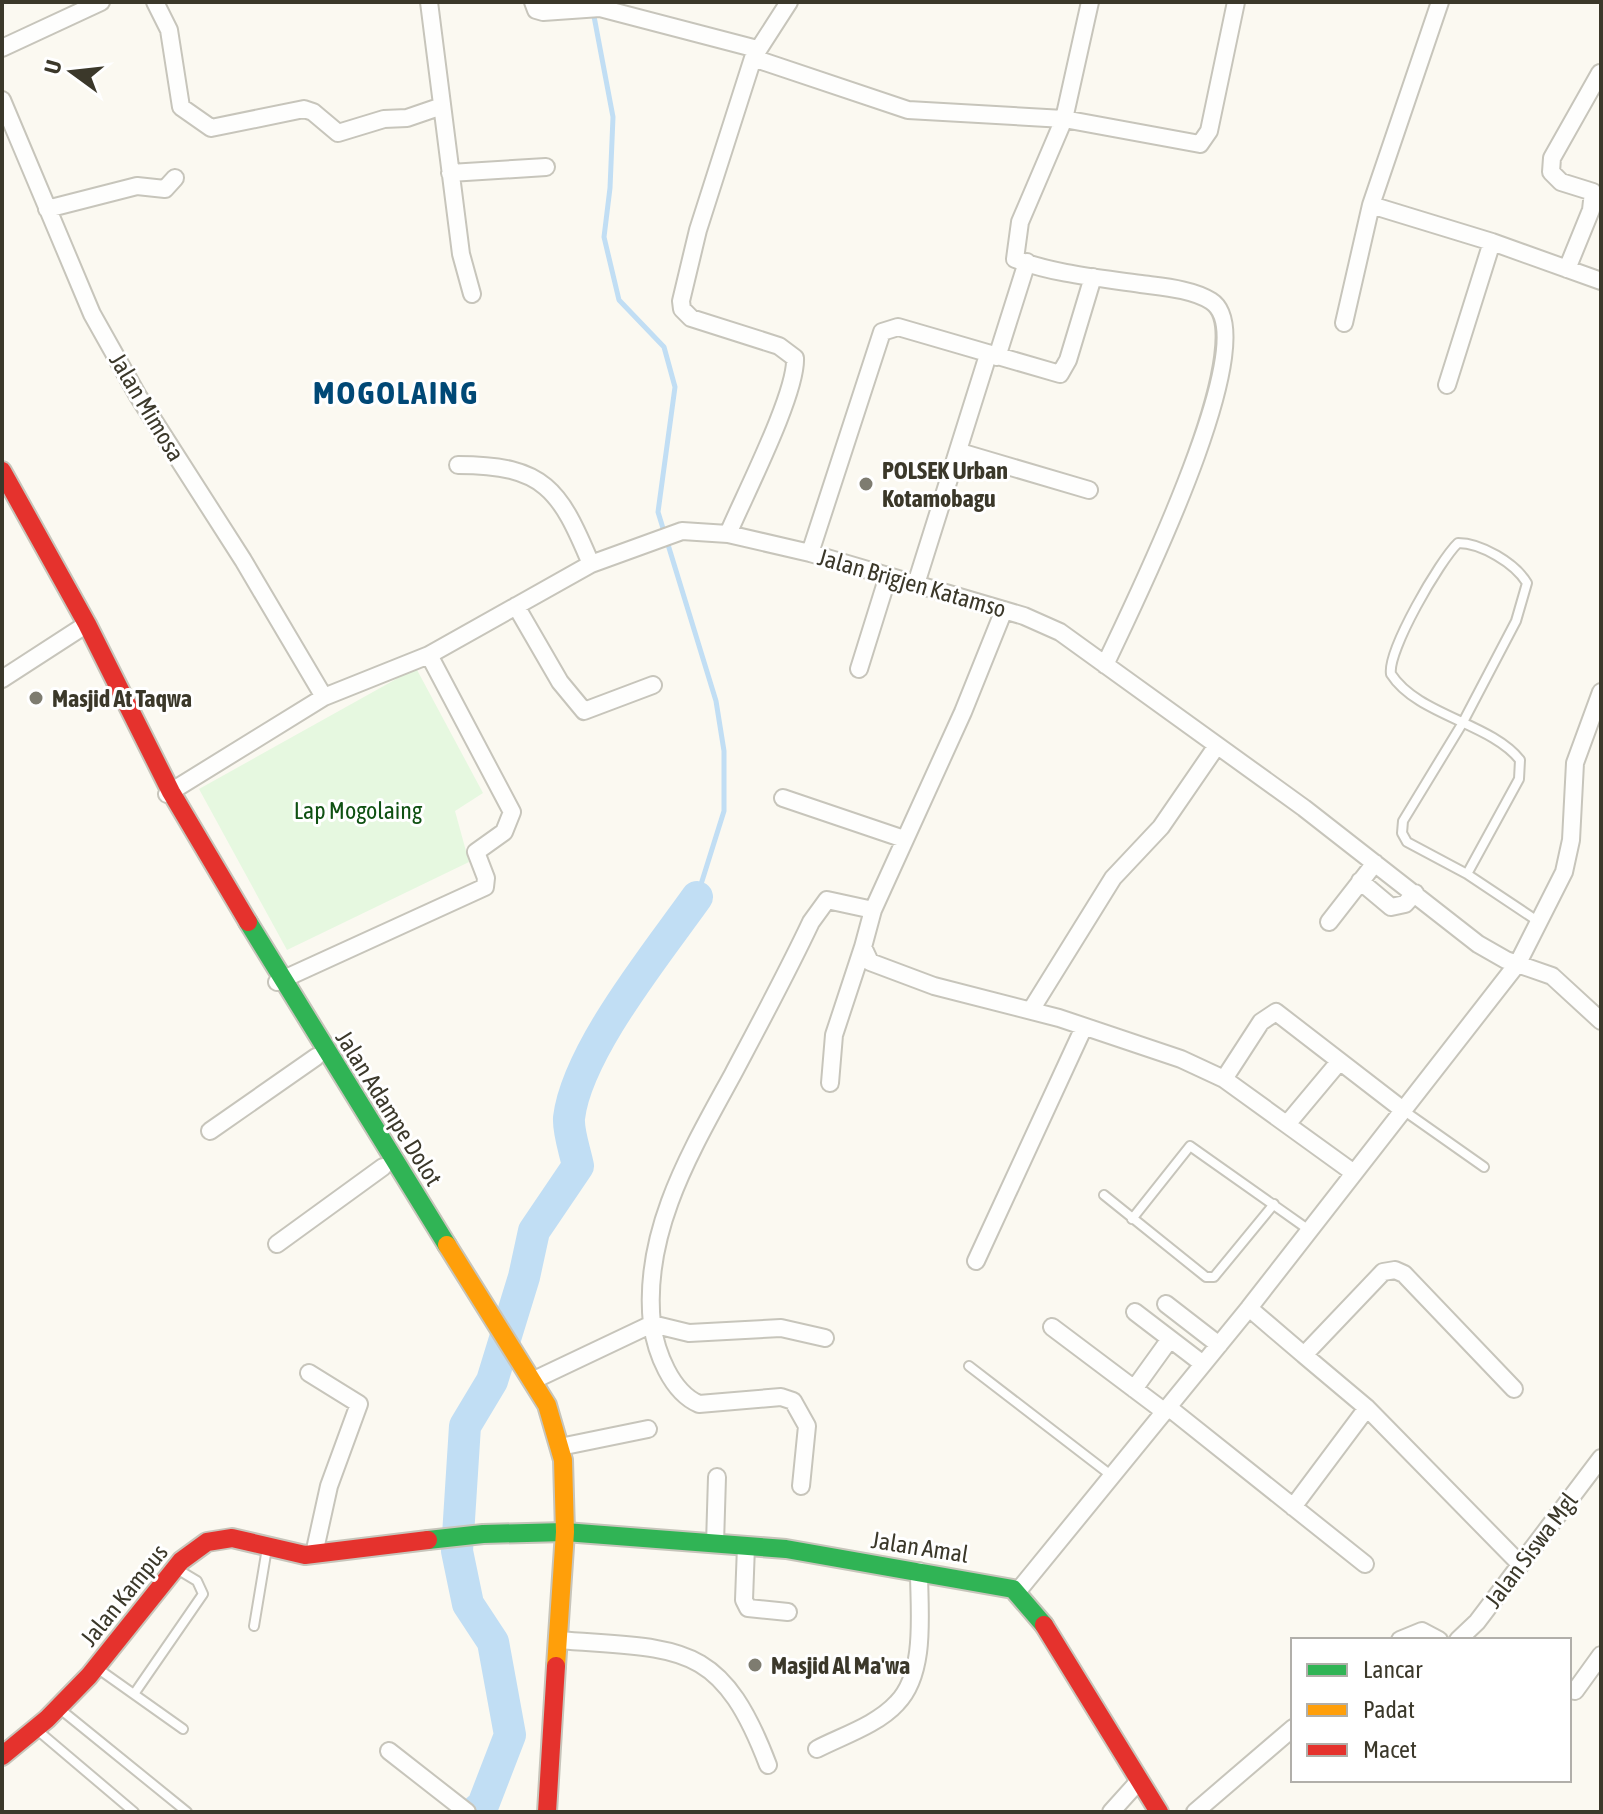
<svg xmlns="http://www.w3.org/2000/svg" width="1603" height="1814" viewBox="0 0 1603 1814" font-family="'Asap Condensed',sans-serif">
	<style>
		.green { fill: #e6f8e0 }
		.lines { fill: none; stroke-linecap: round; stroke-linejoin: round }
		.stream { stroke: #c1def4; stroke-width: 5 }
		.river { stroke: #c1def4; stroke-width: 32 }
		.lane-casing { stroke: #c7c5bb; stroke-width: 12 }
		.street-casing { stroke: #c7c5bb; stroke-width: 20 }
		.fast-casing { stroke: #c7c5bb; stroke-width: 22 }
		.slow-casing { stroke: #c7c5bb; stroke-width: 22 }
		.jam-casing { stroke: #c7c5bb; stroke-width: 22 }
		.lane { stroke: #fefefd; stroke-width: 8 }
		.street { stroke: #fefefd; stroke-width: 16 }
		.fast { stroke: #30b455; stroke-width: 18 }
		.slow { stroke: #ff9f0a; stroke-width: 18 }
		.jam { stroke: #e5322d; stroke-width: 18 }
		.poi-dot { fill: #7e7c70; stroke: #fff; stroke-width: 3 }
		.labels { text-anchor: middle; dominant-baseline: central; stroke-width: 6; stroke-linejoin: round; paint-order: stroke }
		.street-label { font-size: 24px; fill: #3b382a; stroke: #fff }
		.poi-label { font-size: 24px; font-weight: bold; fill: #3b382a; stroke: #fff; text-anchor: start }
		.park-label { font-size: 24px; fill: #0f5112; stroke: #fff }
		.district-label { font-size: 32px; font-weight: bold; letter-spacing: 2px; fill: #004876; stroke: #fff }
	</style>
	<rect width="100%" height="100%" fill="#fbf9f1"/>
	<path class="green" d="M416,668L483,793L455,811L469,862L287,950L199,789Z"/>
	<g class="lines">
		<path class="stream" d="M593,11L613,117L610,188L604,237L619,300L664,347L675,387L658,512L716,701L724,751V811L697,897"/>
		<path class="river" d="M475,1812L483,1805L510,1735L493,1642L468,1604L457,1551L465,1426L492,1381L524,1277L534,1231L578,1166C575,1151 568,1132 569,1118C577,1051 658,952 697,897"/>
		<g class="lane-casing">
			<path id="lane" d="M1467,874L1407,842L1402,833L1403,821L1462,724L1516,621L1527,583C1515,563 1481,543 1458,543C1440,560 1387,651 1391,674C1417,715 1491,723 1520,760L1519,779L1467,874L1539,922
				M1403,1110L1484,1167
				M1104,1195L1206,1277H1214L1274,1204
				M1132,1219L1190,1146L1309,1230
				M969,1366L1112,1476
				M254,1626L267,1548
				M97,1668L183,1729
				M134,1694L203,1594L197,1581L177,1569
				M60,1709L187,1812
				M36,1729L134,1812"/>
		</g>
		<g class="street-casing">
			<path id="street" d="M155,2L169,30L181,107L211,128L304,109L313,112L338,133L384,119L407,118L442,106
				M429,2L461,254L472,294
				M533,2L536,10L543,12L600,8L757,49
				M1090,2L1064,119L1020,222L1015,259C1054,274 1100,278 1141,284C1163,287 1192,289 1211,301C1268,337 1128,615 1105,665
				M2,48L101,2
				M753,58L908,110L1064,119L1200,144L1209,131L1236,2
				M2,100L92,314L138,396L243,560L324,697
				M450,173L546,167
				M1371,205L1492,242L1601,281
				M47,209L137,186L165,189L175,178
				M1567,269L1591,210L1593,192L1561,182L1551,172L1552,158L1600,73
				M1344,323L1371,205L1440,2
				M997,357L1027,262
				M1447,385L1492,242
				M960,452L1089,490
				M458,465C545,465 560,490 591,564
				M728,534C744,496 797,393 795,358L779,346L691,318L682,309L681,301L698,230L753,58L789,2
				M810,553L882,332L898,327L1060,374L1068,360L1093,277
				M916,584L988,355
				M516,606L560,682L584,711L653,685
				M1004,610L963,712L873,910L863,947L870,962L934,986L1059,1018L1181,1059L1224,1079L1354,1173
				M859,669L888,576
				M2,679L87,624
				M167,794L324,697L429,655L591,564L682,531L728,534L810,553L1024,616L1060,632L1304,808L1478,944L1506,960L1552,976L1601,1021
				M783,798L904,839
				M1360,881L1391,907L1405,904L1415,893
				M1329,922L1375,863
				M277,982L485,887L486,878L476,852L504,832L512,812L429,655
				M1031,1010L1113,878L1161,827L1216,747
				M1224,1079L1261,1022L1276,1012L1403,1110
				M830,1083L834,1035L863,947
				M1288,1123L1339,1062
				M210,1131L316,1057
				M277,1244L383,1167
				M976,1261L1084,1027
				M1166,1304L1219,1345
				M1249,1308L1304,1355L1383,1272L1395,1270L1404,1274L1514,1389
				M1135,1312L1203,1364
				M1052,1327L1165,1412
				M1304,1355L1367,1408L1520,1564
				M309,1373L359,1404L329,1486L314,1554
				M534,1380L652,1324C642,1232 691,1151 733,1074C760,1023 787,973 811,922L827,900L873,910
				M1134,1389L1170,1339
				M1168,1407L1365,1564
				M560,1447L648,1429
				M801,1486L807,1426L793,1401L781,1397L699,1404C671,1392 656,1352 652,1324L689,1333L781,1328L825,1338
				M1293,1507L1367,1408
				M715,1544L717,1477
				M746,1546L744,1600L748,1608L788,1612
				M1018,1591L1249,1308L1518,963L1564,872L1571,840L1575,763L1601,692
				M559,1640C680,1650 720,1639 768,1765
				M1400,1640L1422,1631L1439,1640
				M1458,1640L1477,1622L1601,1458
				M1575,1691L1601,1655
				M817,1749C842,1736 877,1725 897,1703C927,1672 919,1611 919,1571
				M389,1751L467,1812
				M1111,1812L1139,1781
				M1195,1812L1293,1728"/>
		</g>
		<g class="fast-casing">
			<path id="fast" d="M248,922L447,1245
				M428,1540L483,1534L565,1532L786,1549L1013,1589L1044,1625"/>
		</g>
		<g class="slow-casing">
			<path id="slow" d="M447,1245L547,1405L563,1460L565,1532L556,1666"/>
		</g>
		<g class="jam-casing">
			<path id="jam" d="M2,471L87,624L171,792L248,922
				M1044,1625L1159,1812
				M2,1756L47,1719L89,1676L181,1561L207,1542L232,1538L305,1555L428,1540
				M547,1812L556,1666"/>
		</g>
		<use href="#lane" class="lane"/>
		<use href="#street" class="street"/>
		<use href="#fast" class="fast"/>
		<use href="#slow" class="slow"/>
		<use href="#jam" class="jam"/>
	</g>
	<g class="poi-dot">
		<circle cx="866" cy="484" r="8"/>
		<circle cx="36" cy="698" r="8"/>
		<circle cx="755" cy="1665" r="8"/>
	</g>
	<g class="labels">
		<g class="street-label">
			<text transform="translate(147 407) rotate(59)">Jalan Mimosa</text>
			<text transform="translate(912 583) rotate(16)">Jalan Brigjen Katamso</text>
			<text transform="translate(389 1108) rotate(58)">Jalan Adampe Dolot</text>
			<text transform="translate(920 1547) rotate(9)">Jalan Amal</text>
			<text transform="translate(1531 1550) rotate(-53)">Jalan Siswa Mgl</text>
			<text transform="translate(124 1595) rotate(-51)">Jalan Kampus</text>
		</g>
		<g class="poi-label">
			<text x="882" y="470">POLSEK Urban<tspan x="882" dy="28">Kotamobagu</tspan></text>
			<text x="52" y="698">Masjid At Taqwa</text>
			<text x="771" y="1665">Masjid Al Ma'wa</text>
		</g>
		<g class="park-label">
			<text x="358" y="810">Lap Mogolaing</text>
		</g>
		<g class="district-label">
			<text x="396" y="392">MOGOLAING</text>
		</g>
	</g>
	<rect width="1603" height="1814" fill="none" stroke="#3b382a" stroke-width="8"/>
	<rect x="1291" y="1638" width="280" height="144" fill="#ffffff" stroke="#b1afaa" stroke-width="2"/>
	<rect x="1307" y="1664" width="40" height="12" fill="#30b455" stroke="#b1afaa" stroke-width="2"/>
	<text x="1363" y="1678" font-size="24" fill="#3b382a">Lancar</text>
	<rect x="1307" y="1704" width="40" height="12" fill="#ff9f0a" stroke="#b1afaa" stroke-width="2"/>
	<text x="1363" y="1718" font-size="24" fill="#3b382a">Padat</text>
	<rect x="1307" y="1744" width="40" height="12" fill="#e5322d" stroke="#b1afaa" stroke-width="2"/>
	<text x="1363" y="1758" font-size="24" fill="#3b382a">Macet</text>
	<g transform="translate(72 72) rotate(285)" stroke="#ffffff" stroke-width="6" paint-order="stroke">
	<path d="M0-6L14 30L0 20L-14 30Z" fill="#3b382a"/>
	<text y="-12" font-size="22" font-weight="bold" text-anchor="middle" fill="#3b382a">U</text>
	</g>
</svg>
